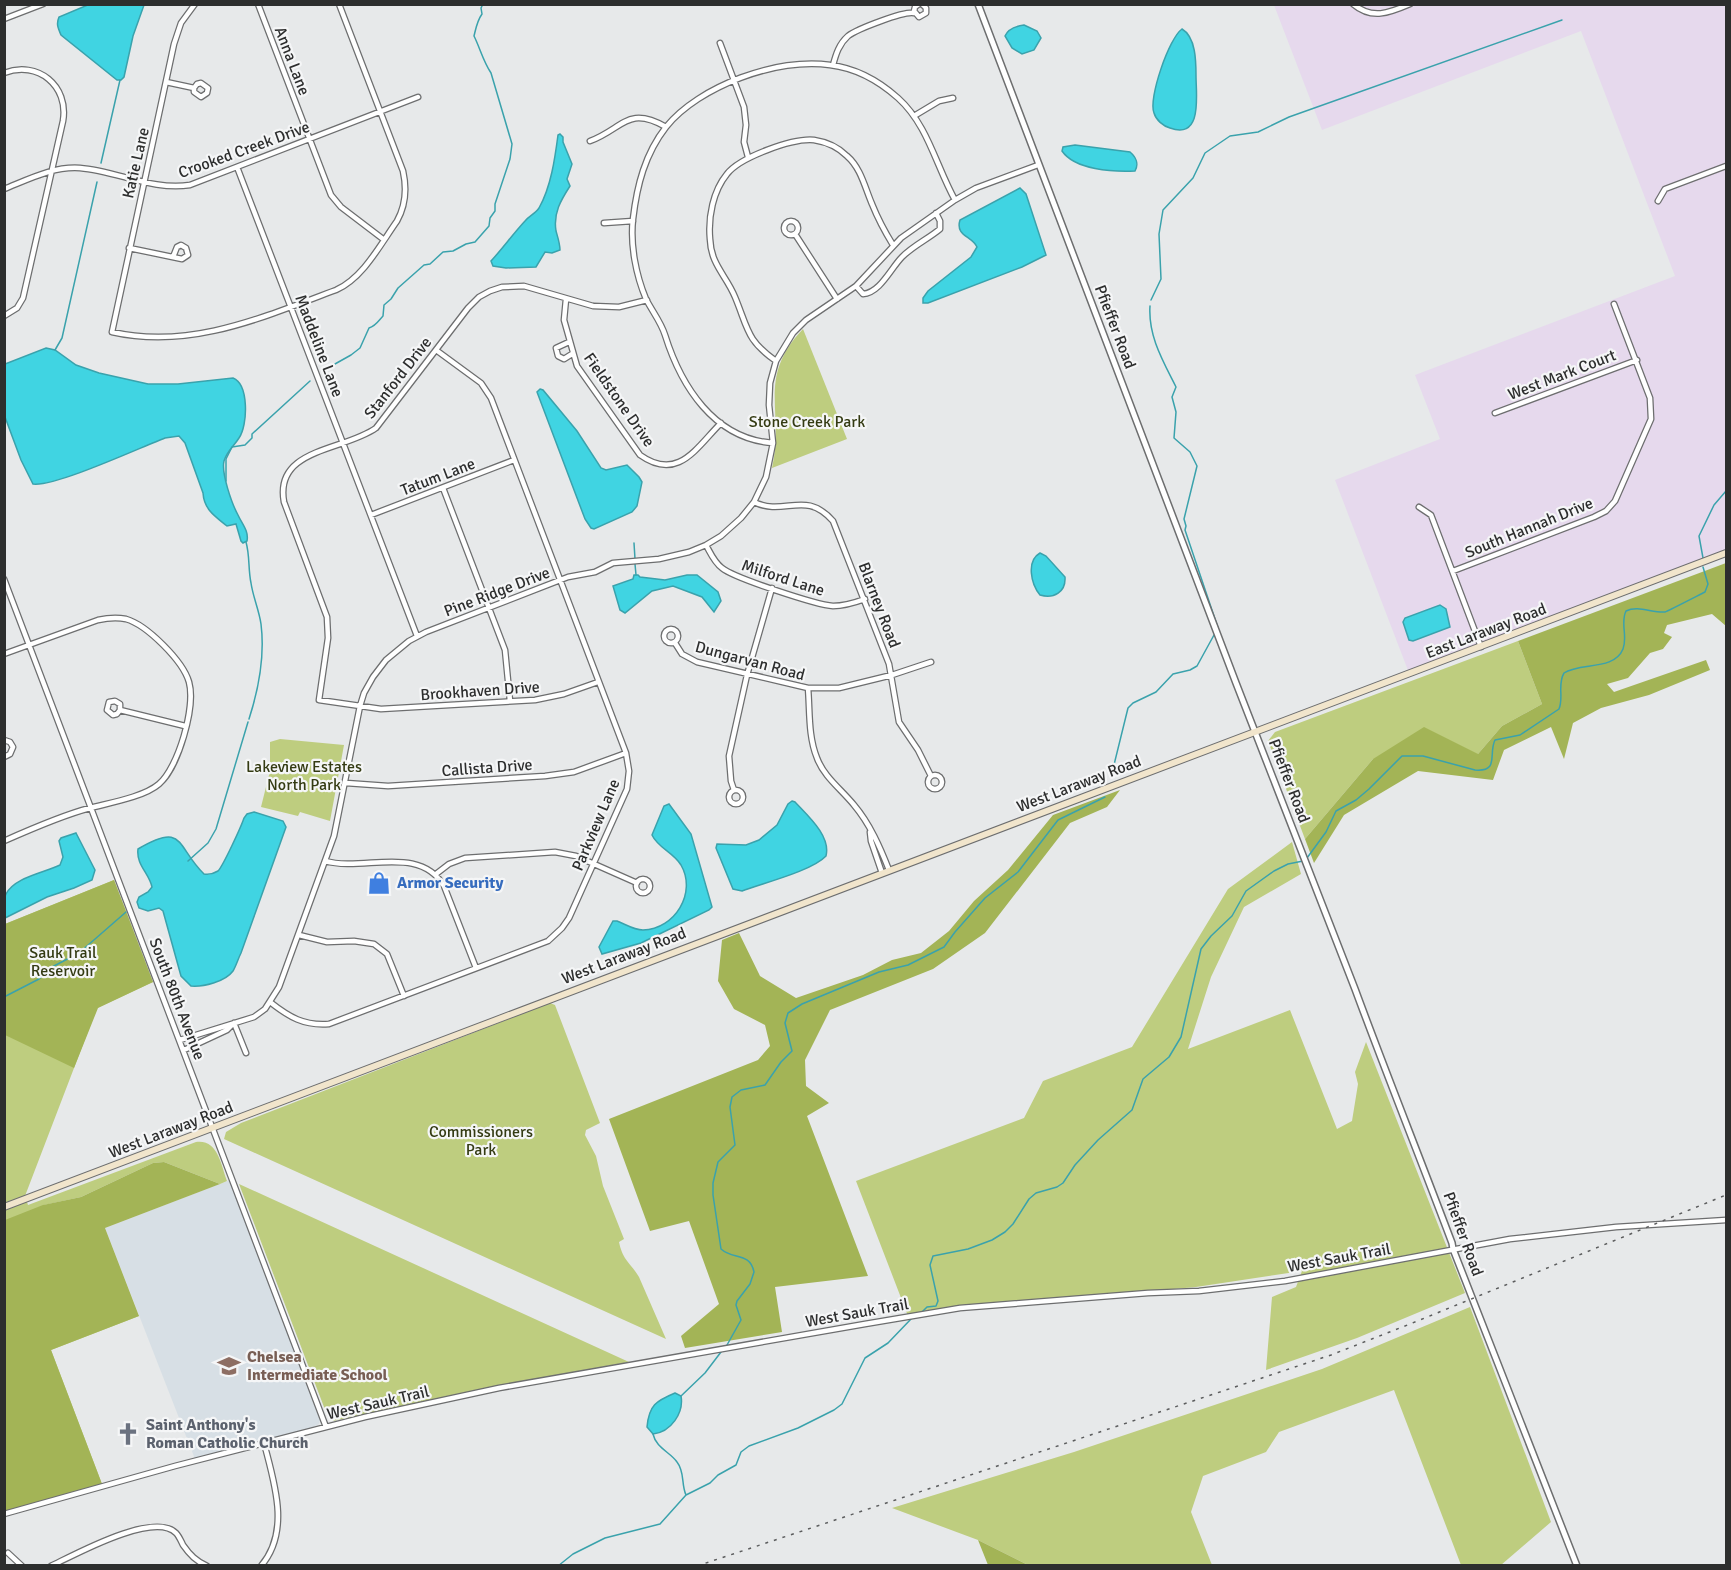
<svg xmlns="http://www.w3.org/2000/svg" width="1731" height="1570" viewBox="0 0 1731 1570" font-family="Signika,sans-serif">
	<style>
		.commercial { fill: #e6d9ed }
		.built { fill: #d7dfe5 }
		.green { fill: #becd7f }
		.forest { fill: #a3b456 }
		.water { fill: #40d4e2; stroke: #3aa2ac; stroke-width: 1.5 }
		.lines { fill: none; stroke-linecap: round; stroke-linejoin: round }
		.stream { stroke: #3aa2ac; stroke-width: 1.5 }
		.minor-casing { stroke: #6d6e6f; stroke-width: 7 }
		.tertiary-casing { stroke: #6d6e6f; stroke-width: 8 }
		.secondary-casing { stroke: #6d6e6f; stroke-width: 8 }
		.minor { stroke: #fff; stroke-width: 4.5 }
		.tertiary { stroke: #fff; stroke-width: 5 }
		.secondary { stroke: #f1e5cc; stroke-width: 6 }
		.rail { stroke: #5c5d5e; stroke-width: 1.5; stroke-dasharray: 3 6; stroke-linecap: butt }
		.labels { text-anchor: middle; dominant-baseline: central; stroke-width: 4.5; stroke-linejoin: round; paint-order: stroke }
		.street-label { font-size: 16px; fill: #2d2e2e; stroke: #f5f6f7 }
		.park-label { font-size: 16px; fill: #343b13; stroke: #f5f6f7 }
		.shop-label { font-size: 16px; font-weight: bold; fill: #366cbe; stroke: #f5f6f7; text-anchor: start }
		.education-label { font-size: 16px; font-weight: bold; fill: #785e54; stroke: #f5f6f7; text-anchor: start }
		.worship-label { font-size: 16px; font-weight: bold; fill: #5b616d; stroke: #f5f6f7; text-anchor: start }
	</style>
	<rect width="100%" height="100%" fill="#e7e9ea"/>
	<path class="commercial" d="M1274,5H1726V552L1409,673L1335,480L1440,439L1415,375L1675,276L1581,31L1322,130Z"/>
	<path class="built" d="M230,1180L320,1420L319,1424L309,1429L195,1459L105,1228Z"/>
	<path class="green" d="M803,329L847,439L772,468C785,411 756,378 803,329Z
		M1518,641L1542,704L1502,726L1478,754L1373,759L1305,839L1268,741L1275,732Z
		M280,739L344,745L330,821L300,812L298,816L261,807L270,771V742Z
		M1292,842L1301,874L1244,907L1211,977L1188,1049L1290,1010L1337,1129L1352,1121L1358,1084L1355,1072L1366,1042L1465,1293L1357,1338L1266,1370L1272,1297L1296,1287L1302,1271L1196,1287L964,1308L908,1316L856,1181L1024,1118L1043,1081L1132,1047L1228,889Z
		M114,880L153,982L97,1008L25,1196L28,1205L196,1142C218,1139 221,1165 227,1181L220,1184L164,1162L153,1163L81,1197L44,1205L139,1316L51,1350L102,1484L5,1511V924Z
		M550,1003L555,1005L600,1123L586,1130L585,1135L596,1156L603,1186L624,1239L619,1242C623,1261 630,1262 639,1277L666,1339L224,1139L226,1132L241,1123Z
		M239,1184L629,1362L512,1383L333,1421L329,1417L324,1407Z
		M1470,1307L1551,1522L1501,1565H1461L1394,1390L1279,1432L1266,1452L1203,1476L1191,1512L1212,1565H1028L978,1540L892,1508L1074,1452L1322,1369Z"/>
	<path class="forest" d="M1726,563V626L1712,614L1667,625L1664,633L1672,637L1663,649L1650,653L1628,678L1607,684L1614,692L1706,660L1710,670L1649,695L1601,708L1573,723L1564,759L1551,727L1504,750L1493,780L1418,771L1344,815L1314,863L1305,839L1373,759L1424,727L1478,754L1502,726L1542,704L1518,641Z
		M1120,790L1107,807L1070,823L985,933L933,969L830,1010L805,1060L806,1086L829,1103L807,1116L868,1276L775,1287L782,1332L685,1348L681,1336L719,1304L689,1221L650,1231L609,1119L758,1060L770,1046L765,1025L734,1009L718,981L722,940L739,933L760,976L796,998L863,975L892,960L921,953L949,931L974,901L1008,870L1053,815Z
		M114,880L153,982L98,1008L74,1068L5,1035V924Z
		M164,1162L220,1184L105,1228L139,1316L51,1350L102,1484L5,1511V1220L43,1205L81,1197L153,1163Z
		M978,1540L1028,1565H988Z"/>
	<path class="water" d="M90,4L144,5L133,36L124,77L121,80H117L61,35C58,28 56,24 59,17Z
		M1024,25L1037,31L1041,38L1034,50L1022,54L1012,48L1005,36C1008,29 1017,26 1024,25Z
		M1182,29C1196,37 1196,62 1196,76C1196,95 1203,140 1170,128C1163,126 1156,120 1154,113C1148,99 1169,38 1182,29Z
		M560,134L563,137V142L572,164L567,179L570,186C561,200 553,213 556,231C558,238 560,244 560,250L552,253L545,252L536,267L506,268L493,266L491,261C503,248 513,234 525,221C529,216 535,214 539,208C551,187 555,158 558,135Z
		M1075,145L1130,152C1136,157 1139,164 1135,171C1113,172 1075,170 1062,151L1063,147Z
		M1020,188L1026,194L1046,255L1022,267L928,303H923V298L928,291L971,257L977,247C972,236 955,236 960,220Z
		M46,348L55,350L76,365L99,373L148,384H178L233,378C249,384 248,425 239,438C234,446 227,451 224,461C221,473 232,504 238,515C242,524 249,531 247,541L243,543L241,541L236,524L227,526C216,517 204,510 203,493L185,443L179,436L165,438C139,448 55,487 33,484L21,460L5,417V364Z
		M540,389L543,390L577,431L601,468L606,470L627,465L639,477L642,482L637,506L632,512L594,529L591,528L585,519L537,392Z
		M1040,553L1046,556L1065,577C1066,592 1054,599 1040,595C1031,584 1026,561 1040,553Z
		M634,575H638L640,577L665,580L687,575H697L718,592L721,601L714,612L702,597L673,586L652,591L625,613L620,610L613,586L633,579Z
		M1440,605L1446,609L1450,627L1413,641L1409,640L1403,622L1405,618Z
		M792,801L795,802C808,816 831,836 826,856C812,871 763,883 742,891L733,889L716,848L717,844L746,845L759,840L777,825L788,804Z
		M669,804L691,834L712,907L709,910L641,943L602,954L599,947L613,921H617C625,924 634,930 643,930C675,929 697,893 681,865C673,852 658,848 652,835L664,806Z
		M254,812L283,821L286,827L241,953C238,959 236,966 233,971C225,982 203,987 191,986L181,976L163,911L159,908L148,911L139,908L137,902L139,897L148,892L152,887C149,873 136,865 138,849C185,821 176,847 204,874C209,875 213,874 218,871C223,866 241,827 244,818L247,814Z
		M76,833L95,870L92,880L74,888L47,897L5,918C4,911 3,900 6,894C15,877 44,873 60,865L63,857L59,841L61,838Z
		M675,1393L681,1396C684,1413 671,1432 653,1434L647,1427C649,1405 656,1401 675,1393Z"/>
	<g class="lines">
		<path class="stream" d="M101,163L120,80
			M1151,300L1161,279L1159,234L1163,210L1193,178L1205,153L1230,136L1258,132L1289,117L1562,20
			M1150,306C1148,336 1163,361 1176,387L1172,397L1176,412L1174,438L1190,452L1197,466L1184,519L1186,526L1185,530L1218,628
			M55,350L62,338L97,182
			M326,369L351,355L360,348L369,328C376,326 379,320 383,316L384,305L391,299L398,288L424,265L430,264L443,252L453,251L466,244L475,242L489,226L490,218L495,211V204L510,159L512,144L491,73C483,61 480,48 474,36C476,28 477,21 482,14L481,8L483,4
			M226,481V459L232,447L245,445L252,438V434L310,381
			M246,542C250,556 248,569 251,583C253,597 259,610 261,624C265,656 259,688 249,719
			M634,543L635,559
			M1703,558L1699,536L1714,505L1726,491
			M635,564L636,575
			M1111,777L1128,708L1133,703L1156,692L1173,674L1190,670L1197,666L1214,635
			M1307,858L1326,832L1336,811L1356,800L1369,789L1402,756H1423L1475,770C1500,772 1488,754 1495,740L1520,735L1559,709C1564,697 1557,685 1564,673C1580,662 1614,671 1623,649C1628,636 1620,623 1626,611C1638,605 1652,613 1665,612C1668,611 1699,595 1705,592L1708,584L1703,567
			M188,861L208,843L216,829L248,722
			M4,997L39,979L52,967L79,953L126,912
			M922,1312L927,1307L936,1306L938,1301L930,1265L933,1256L968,1249L992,1240L1005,1232L1013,1224L1029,1199L1036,1193L1057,1187L1063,1183L1075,1165L1098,1140L1132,1110L1143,1079L1169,1057L1181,1037L1201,949L1211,936L1232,916L1246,891L1274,871L1288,864L1303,861
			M727,1345L741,1320L736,1305L737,1301L750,1284L754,1272C750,1252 733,1260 721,1249L713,1195V1183L718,1162L735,1145L730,1107L732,1097L741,1090L765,1085L781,1062L792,1051L785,1023L788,1013L802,1004L879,972L908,965L944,947L955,932L985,898L1018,872L1058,820L1105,797
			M681,1396L705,1373L721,1352
			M653,1434C656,1448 670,1452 677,1462C685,1472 681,1484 686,1495
			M558,1566L573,1554L605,1538L660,1524L686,1495L710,1483L718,1475L736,1465L741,1452L749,1446L798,1428L834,1410L842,1404L865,1358L888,1343L911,1319"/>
		<g class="minor-casing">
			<path id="minor" d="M195,4L181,23L174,44L112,332C191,350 263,317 336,290C363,278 380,245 397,221C406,205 407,189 403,171L339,4
				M258,4L331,195L341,207L383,239
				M919,4L915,7L914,11L919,17L926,13V8L922,4
				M1353,4C1372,20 1389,13 1410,4
				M4,19L43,4
				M720,43L744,107L746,125L744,142L748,157
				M833,65C836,54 839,44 848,36C857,29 904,11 914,13
				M4,73C38,60 69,86 63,121L23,298L17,308L4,316
				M166,82L194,88L197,84L201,83L208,88L207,93L201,97L194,92V88
				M914,116L939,101L953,98
				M590,141C623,129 627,105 666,127
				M237,167L417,636
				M4,189C29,179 54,166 80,168C117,171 153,191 190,185L418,97
				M1658,201L1665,189L1726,166
				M784 228a7 7 0 1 1 14 0a7 7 0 1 1-14 0Z
				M604,223L633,221
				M795,234L837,299
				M129,248L182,259L188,255L186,248L181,245L177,247L173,257
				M856,286L863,294C880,293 891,268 902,257C914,245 928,239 940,229V221L936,213
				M566,299L564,320L577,366L640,455C678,482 696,448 721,423
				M569,342L556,348L558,356L564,359L572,354
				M776,361C746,340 748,328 735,297C726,275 711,265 710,239C708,217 713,191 727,174C740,157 793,138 814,140C827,142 838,147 847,156C861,168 865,188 872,204C878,219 885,232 893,245
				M1495,413L1637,360
				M773,443C714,439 681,386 665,335C661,322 652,311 646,299C636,275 630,245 633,219C637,185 645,154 666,127C699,86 778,57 830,65C855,68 879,81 898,98C928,125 936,166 955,200
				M443,488L505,650L510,701
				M754,502C785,517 805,489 833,521L889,664L899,722L918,750L931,776
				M1419,507L1431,515L1481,647
				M371,515L514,460
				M706,545C711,554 714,562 722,568C734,578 817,605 833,606C844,606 854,603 865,599
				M1453,571L1594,517L1606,511L1615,501L1651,419L1650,398L1614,304
				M4,579L326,1427
				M664 636a7 7 0 1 1 14 0a7 7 0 1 1-14 0Z
				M675,643L682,654L697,662L808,688H839L892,675L931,662
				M4,654L98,620C107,618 116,617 126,619C147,625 183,661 189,682C196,707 178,768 159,784C144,797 109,803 90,808C63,815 31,829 4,841
				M598,682L564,694L535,700L381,709L319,700L328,638L327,617L284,502C274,448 344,451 376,428L468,308L479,297L490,291L502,287L524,286L593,306L619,307L647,300
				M808,688C810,711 808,736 817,758C824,777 841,789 854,805C870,824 880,847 889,870
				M120,710V704L115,701L109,702L107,710L113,715L117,714L120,710L185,726
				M4,740L10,742L13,747L10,754L4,757
				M928 782a7 7 0 1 1 14 0a7 7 0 1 1-14 0Z
				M346,783L388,786L545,776L574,772L626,753
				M734,790L731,781L729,756L747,675L772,588
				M729 797a7 7 0 1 1 14 0a7 7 0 1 1-14 0Z
				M870,832L871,841L882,873
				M325,861C364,872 419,844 444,886L476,968
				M436,874L449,864L465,858L555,852L576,856L637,883
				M636 886a7 7 0 1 1 14 0a7 7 0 1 1-14 0Z
				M299,935L327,942L354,941L374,944L387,954L404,996
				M270,1002C289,1017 304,1026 329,1024L548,941L562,928L569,918L627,789L629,771L626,753L491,398L481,383L436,350
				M234,1023L246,1053
				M180,1040L254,1017L265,1009L279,987L334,836L360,706L364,693L373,677L386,660L409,641L426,632L568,577L595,572L613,563L659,559L689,552L706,545L721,536L741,518L754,502L766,477L773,443L769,405L770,383L776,361L793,333L806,320L856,286L901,238L955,200L976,188L1038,165
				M184,1050L227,1030L234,1023
				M4,1514L175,1466L365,1417L499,1388L865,1324L960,1308L1148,1293L1199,1291L1285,1281L1510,1239L1616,1227L1726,1220
				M8,1553L22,1566
				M51,1566C76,1554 154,1511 176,1533C179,1536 181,1541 183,1545C190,1555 196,1561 207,1566
				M261,1566C291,1531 274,1482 264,1443"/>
		</g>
		<g class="tertiary-casing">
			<path id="tertiary" d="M978,4L1236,683L1355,989C1386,1073 1420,1158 1452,1243L1453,1249L1577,1566"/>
		</g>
		<g class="secondary-casing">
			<path id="secondary" d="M4,1207L1726,553"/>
		</g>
		<use href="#minor" class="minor"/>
		<use href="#tertiary" class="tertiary"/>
		<use href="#secondary" class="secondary"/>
		<path class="rail" d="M697,1566L1331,1355L1410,1324L1726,1195"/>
	</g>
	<defs>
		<g id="shop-bare" transform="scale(1.8)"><path d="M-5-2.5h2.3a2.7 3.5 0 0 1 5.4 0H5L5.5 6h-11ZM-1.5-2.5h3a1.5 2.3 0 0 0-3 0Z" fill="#3f7fe0" stroke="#f5f6f7" stroke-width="2.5" paint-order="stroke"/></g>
		<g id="school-bare" transform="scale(1.8)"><path d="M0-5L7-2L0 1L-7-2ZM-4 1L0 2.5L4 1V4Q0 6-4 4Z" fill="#8d6e63" stroke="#f5f6f7" stroke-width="2.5" paint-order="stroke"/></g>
		<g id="church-bare" transform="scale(1.8)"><path d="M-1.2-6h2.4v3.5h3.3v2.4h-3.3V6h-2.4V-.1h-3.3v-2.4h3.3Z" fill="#6b7280" stroke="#f5f6f7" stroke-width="2.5" paint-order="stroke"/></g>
	</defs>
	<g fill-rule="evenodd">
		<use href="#shop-bare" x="379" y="883"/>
		<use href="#school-bare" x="229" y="1366"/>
		<use href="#church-bare" x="128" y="1434"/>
	</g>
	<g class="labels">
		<g class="street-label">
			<text transform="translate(292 61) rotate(69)">Anna Lane</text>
			<text transform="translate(244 150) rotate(-20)">Crooked Creek Drive</text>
			<text transform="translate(136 163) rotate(-77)">Katie Lane</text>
			<text transform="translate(1115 327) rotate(69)">Pfieffer Road</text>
			<text transform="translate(319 346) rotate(69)">Maddeline Lane</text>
			<text transform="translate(1562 375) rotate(-21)">West Mark Court</text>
			<text transform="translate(398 378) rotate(-52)">Stanford Drive</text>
			<text transform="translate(619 400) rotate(55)">Fieldstone Drive</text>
			<text transform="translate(438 477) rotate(-21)">Tatum Lane</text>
			<text transform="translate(1529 528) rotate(-22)">South Hannah Drive</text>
			<text transform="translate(783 578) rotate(18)">Milford Lane</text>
			<text transform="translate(497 592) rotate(-21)">Pine Ridge Drive</text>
			<text transform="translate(879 605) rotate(69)">Blarney Road</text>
			<text transform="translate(1486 631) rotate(-21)">East Laraway Road</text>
			<text transform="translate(750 661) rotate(15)">Dungarvan Road</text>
			<text transform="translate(480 691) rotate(-4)">Brookhaven Drive</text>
			<text transform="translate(487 768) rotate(-4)">Callista Drive</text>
			<text transform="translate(1289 781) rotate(69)">Pfieffer Road</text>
			<text transform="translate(1079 784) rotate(-21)">West Laraway Road</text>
			<text transform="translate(596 825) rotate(-67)">Parkview Lane</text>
			<text transform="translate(624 956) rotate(-21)">West Laraway Road</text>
			<text transform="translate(177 999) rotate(69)">South 80th Avenue</text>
			<text transform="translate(171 1130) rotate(-21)">West Laraway Road</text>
			<text transform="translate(1463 1234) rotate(70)">Pfieffer Road</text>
			<text transform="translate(1339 1258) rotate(-10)">West Sauk Trail</text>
			<text transform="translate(857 1313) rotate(-10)">West Sauk Trail</text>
			<text transform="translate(378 1403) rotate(-13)">West Sauk Trail</text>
		</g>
		<g class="park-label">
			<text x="807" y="422">Stone Creek Park</text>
			<text x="304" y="767">Lakeview Estates<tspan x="304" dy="18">North Park</tspan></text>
			<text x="63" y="953">Sauk Trail<tspan x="63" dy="18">Reservoir</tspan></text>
			<text x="481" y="1132">Commissioners<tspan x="481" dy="18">Park</tspan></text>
		</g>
		<g class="shop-label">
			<text x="397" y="883">Armor Security</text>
		</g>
		<g class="education-label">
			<text x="247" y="1357">Chelsea<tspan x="247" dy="18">Intermediate School</tspan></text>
		</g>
		<g class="worship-label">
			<text x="146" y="1425">Saint Anthony's<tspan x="146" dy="18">Roman Catholic Church</tspan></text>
		</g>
	</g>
	<rect width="1731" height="1570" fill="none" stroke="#2d2e2e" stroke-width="12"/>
</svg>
